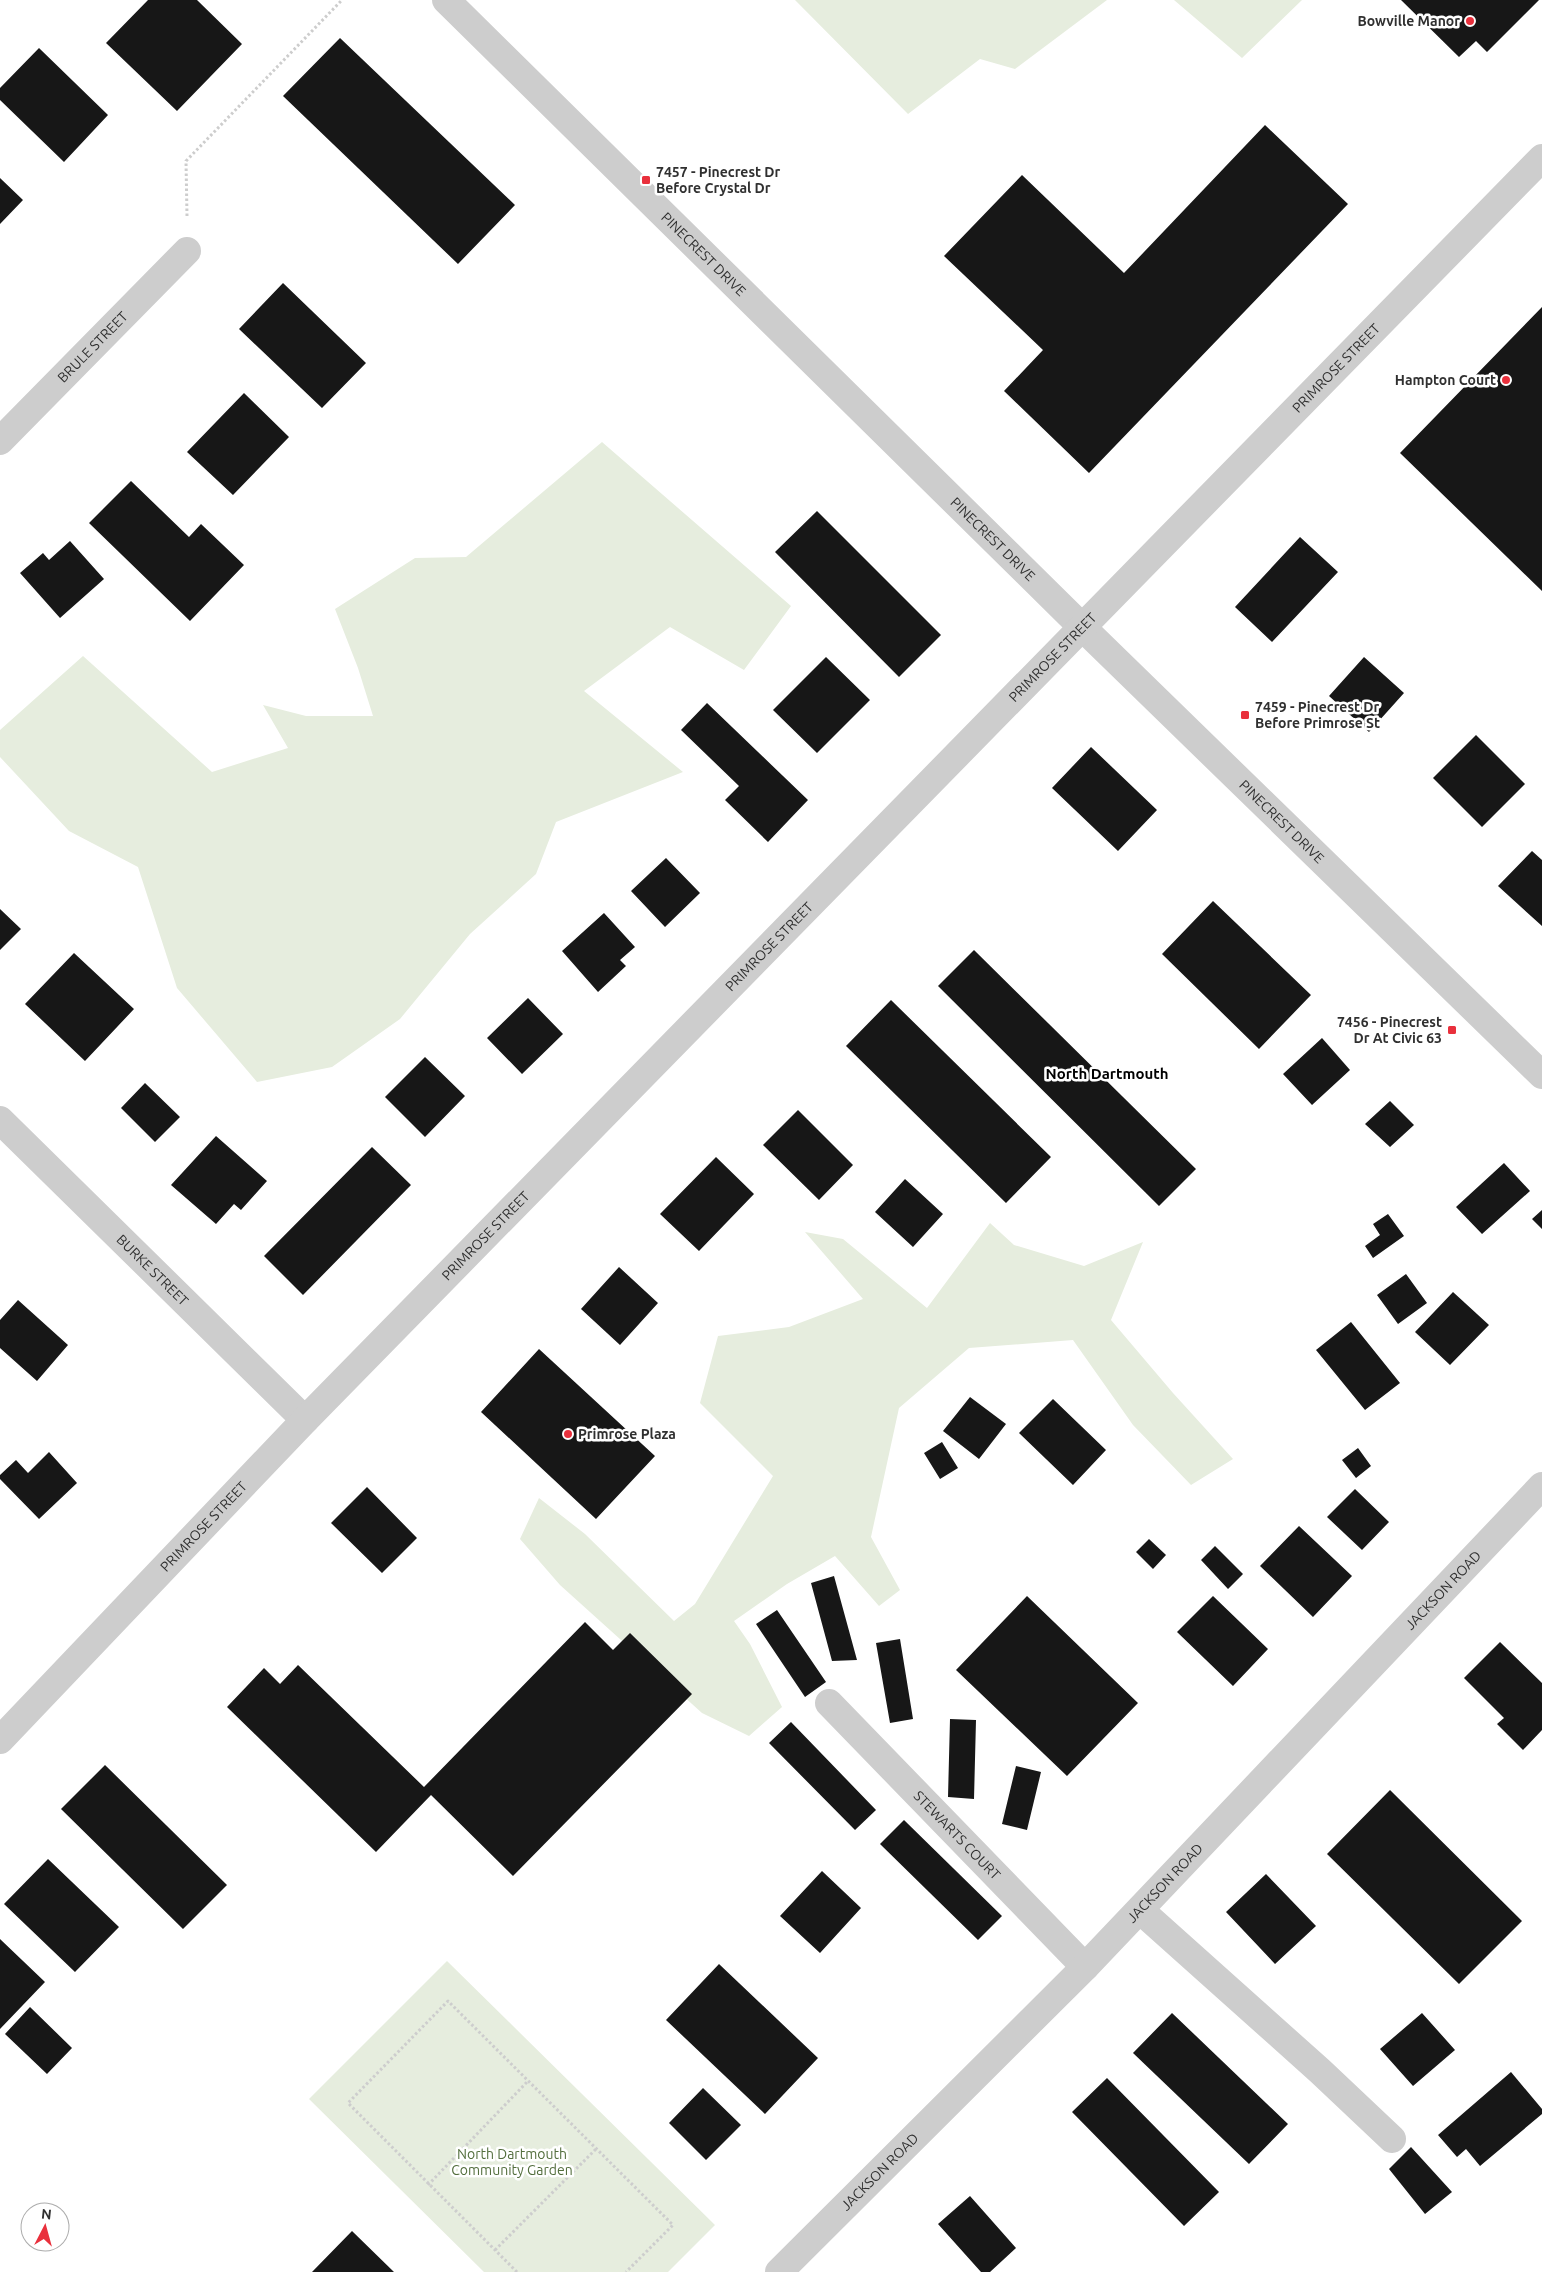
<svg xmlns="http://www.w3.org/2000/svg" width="1542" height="2272" viewBox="0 0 1542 2272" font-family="Ubuntu,sans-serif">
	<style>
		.green { fill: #e6edde }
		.building { fill: #171717 }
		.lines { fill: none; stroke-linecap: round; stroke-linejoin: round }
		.path { stroke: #cdcdcd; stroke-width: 3; stroke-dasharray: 2.5 2.5; stroke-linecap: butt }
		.minor { stroke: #cdcdcd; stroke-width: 28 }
		.poi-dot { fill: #e9303c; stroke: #fff; stroke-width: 2 }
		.labels { text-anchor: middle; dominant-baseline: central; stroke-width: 5; stroke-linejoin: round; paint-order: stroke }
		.poi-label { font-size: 14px; font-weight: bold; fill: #303030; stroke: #fff; text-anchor: end }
		.street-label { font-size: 14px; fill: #303030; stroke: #fff }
		.park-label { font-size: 14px; fill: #526d3c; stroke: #fff }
		.neighbourhood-label { font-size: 15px; font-weight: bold; fill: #000; stroke: #fff }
	</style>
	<rect width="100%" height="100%" fill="#fff"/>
	<path class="green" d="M795,0H1107L1015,69L980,59L908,114Z
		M1174,0H1302L1242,58Z
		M602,442L791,606L744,670L670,627L584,691L683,772L556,822L536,874L470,934L400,1019L332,1067L257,1082L177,988L138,867L69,831L0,757V730L83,656L212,772L288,748L263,705L306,716H373L358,668L335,609L415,558L466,557Z
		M990,1223L1014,1245L1084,1266L1143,1242L1111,1320L1173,1393L1233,1459L1191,1485L1133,1425L1073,1340L969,1348L899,1408L871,1537L900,1590L879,1606L835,1556L787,1584L734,1621L750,1644L782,1707L749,1736L702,1713L560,1585L520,1539L539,1498L585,1534L674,1621L695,1604L773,1476L700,1403L718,1336L789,1327L863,1299L805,1232L843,1239L927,1308Z
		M447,1961L715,2225L668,2272H484L309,2099Z"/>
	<path class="building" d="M148,0H197L242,44L177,111L106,43Z
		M1401,0H1539L1487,52L1476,41L1459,57Z
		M340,38L515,205L458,264L283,96Z
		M39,48L108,115L64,162L0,100V88Z
		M1265,125L1348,204L1089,473L1004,391L1043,350L944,256L1022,175L1124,273Z
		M0,178L23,200L0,224Z
		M283,283L366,363L322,408L239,329Z
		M1542,307V591L1400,453Z
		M244,393L289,437L233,495L187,452Z
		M131,481L189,537L201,524L244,565L190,621L89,523Z
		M817,511L941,635L899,677L775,552Z
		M1300,537L1338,572L1272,642L1235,607Z
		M70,541L104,579L60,618L20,573L43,553L49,560Z
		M826,657L870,700L817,753L773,710Z
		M1364,657L1404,693L1369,732L1329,696Z
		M707,703L808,800L768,842L725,800L739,786L681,730Z
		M1476,735L1525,784L1482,827L1433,778Z
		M1091,747L1157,810L1118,851L1052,788Z
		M1532,851L1542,860V926L1498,886Z
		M666,858L700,893L665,927L631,891Z
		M1213,901L1311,995L1259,1049L1162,954Z
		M0,909L21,929L0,950Z
		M604,913L635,947L620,960L626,966L598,992L562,951Z
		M974,950L1196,1169L1159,1206L938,986Z
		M74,953L134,1009L85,1061L25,1004Z
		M528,998L563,1034L522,1074L487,1038Z
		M891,1000L1051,1157L1006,1203L846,1046Z
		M1322,1038L1350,1070L1312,1105L1283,1074Z
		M425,1057L465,1096L425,1137L385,1097Z
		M145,1083L180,1117L155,1142L121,1108Z
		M1390,1101L1414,1125L1390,1147L1365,1124Z
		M798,1110L853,1165L819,1200L763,1145Z
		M216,1136L267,1181L241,1210L234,1204L216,1224L171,1185Z
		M372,1147L411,1185L303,1295L264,1256Z
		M716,1157L754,1194L699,1251L660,1214Z
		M1504,1163L1530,1191L1482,1234L1456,1207Z
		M905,1179L943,1214L913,1247L875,1212Z
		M1542,1210V1229L1532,1219Z
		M1388,1214L1404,1236L1373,1258L1365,1246L1380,1235L1373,1224Z
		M619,1267L658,1303L620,1345L581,1309Z
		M1406,1274L1427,1303L1398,1324L1377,1295Z
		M1453,1292L1489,1325L1450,1365L1415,1332Z
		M18,1300L68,1345L37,1381L0,1348V1320Z
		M1351,1322L1400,1383L1365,1410L1316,1350Z
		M539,1349L655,1456L596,1519L481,1412Z
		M970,1397L1006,1424L979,1459L943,1431Z
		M1053,1399L1106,1450L1073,1485L1019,1433Z
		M942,1442L958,1468L940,1479L924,1453Z
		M1358,1448L1371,1466L1356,1478L1342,1460Z
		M49,1452L77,1483L39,1519L0,1479V1475L16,1460L28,1473Z
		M367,1487L417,1538L382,1573L331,1523Z
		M1355,1489L1389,1522L1362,1550L1327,1517Z
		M1299,1526L1352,1576L1313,1617L1260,1566Z
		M1149,1539L1166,1555L1153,1569L1136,1552Z
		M1215,1546L1243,1574L1228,1589L1201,1560Z
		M834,1576L857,1660L832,1661L811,1583Z
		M1027,1596L1138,1703L1067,1776L956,1670Z
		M1213,1596L1268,1649L1233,1686L1177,1632Z
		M777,1610L826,1682L805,1697L756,1624Z
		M585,1622L613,1650L630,1633L692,1694L513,1876L431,1795L376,1852L227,1707L264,1668L280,1684L298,1665L424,1787Z
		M900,1639L913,1719L890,1723L876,1643Z
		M1500,1642L1542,1683V1730L1523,1750L1497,1724L1504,1718L1464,1678Z
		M950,1719L976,1720L974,1799L948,1797Z
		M791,1722L876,1810L855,1830L769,1743Z
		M105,1765L227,1885L183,1929L61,1809Z
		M1016,1766L1041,1772L1027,1830L1002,1824Z
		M1390,1790L1522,1921L1459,1984L1327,1854Z
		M904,1820L1002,1916L978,1940L880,1844Z
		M48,1859L119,1927L75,1972L4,1904Z
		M822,1871L861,1908L820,1953L780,1916Z
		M1266,1874L1316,1926L1275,1964L1226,1912Z
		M0,1939L45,1982L0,2029Z
		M719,1964L818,2058L765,2114L666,2020Z
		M30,2007L72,2048L47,2074L5,2034Z
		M1172,2013L1288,2124L1249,2164L1133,2053Z
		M1422,2013L1455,2050L1413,2086L1380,2049Z
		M1511,2072L1542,2109V2114L1480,2166L1466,2149L1457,2157L1438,2135Z
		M1107,2078L1219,2192L1184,2226L1072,2112Z
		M703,2088L741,2125L706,2160L669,2123Z
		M1411,2147L1452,2192L1425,2214L1389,2169Z
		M970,2196L1016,2248L990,2272H981L938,2224Z
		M352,2231L394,2272H312Z"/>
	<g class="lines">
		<path class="path" d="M187,216L186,161L342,0
			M428,2185L528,2081
			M495,2250L597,2148
			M517,2272L348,2103L448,2001L673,2225L626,2272"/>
		<g class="minor">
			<path id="s1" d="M446,0L1083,628L1542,1075"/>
			<path id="s2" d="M0,441L187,251"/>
			<path id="s3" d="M0,1120L305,1420"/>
			<path id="s4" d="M829,1703L1085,1967"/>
			<path id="s5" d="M0,1740L305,1420L1542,158"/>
			<path d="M1140,1910L1320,2071L1392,2139"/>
			<path id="s6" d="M779,2272L1085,1967L1542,1486"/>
		</g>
	</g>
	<g class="poi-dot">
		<circle cx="1470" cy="21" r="5"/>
		<rect x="641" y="175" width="10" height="10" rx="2.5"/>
		<circle cx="1506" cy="380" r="5"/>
		<rect x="1240" y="710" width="10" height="10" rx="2.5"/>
		<rect x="1447" y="1025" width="10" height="10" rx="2.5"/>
		<circle cx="568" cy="1434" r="5"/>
	</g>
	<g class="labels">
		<g class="poi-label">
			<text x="1460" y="21">Bowville Manor</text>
			<text x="656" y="172" text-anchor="start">7457 - Pinecrest Dr<tspan x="656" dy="16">Before Crystal Dr</tspan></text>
			<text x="1496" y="380">Hampton Court</text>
			<text x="1255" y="707" text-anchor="start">7459 - Pinecrest Dr<tspan x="1255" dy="16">Before Primrose St</tspan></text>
			<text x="1442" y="1022">7456 - Pinecrest<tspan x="1442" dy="16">Dr At Civic 63</tspan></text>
			<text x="578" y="1434" text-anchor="start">Primrose Plaza</text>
		</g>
		<g class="street-label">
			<text stroke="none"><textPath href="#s1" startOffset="362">PINECREST DRIVE</textPath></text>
			<text stroke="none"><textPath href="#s2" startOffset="132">BRULE STREET</textPath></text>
			<text stroke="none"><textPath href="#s5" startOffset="1915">PRIMROSE STREET</textPath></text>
			<text stroke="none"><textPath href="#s1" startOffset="768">PINECREST DRIVE</textPath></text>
			<text stroke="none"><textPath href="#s5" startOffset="1510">PRIMROSE STREET</textPath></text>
			<text stroke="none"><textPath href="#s1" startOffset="1172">PINECREST DRIVE</textPath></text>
			<text stroke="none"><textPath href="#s5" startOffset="1105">PRIMROSE STREET</textPath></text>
			<text stroke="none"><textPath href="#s5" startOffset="700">PRIMROSE STREET</textPath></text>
			<text stroke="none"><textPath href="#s3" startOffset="214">BURKE STREET</textPath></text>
			<text stroke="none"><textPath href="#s5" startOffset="295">PRIMROSE STREET</textPath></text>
			<text stroke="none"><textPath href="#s6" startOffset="952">JACKSON ROAD</textPath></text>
			<text stroke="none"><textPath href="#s4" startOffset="184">STEWARTS COURT</textPath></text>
			<text stroke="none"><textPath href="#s6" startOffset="548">JACKSON ROAD</textPath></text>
			<text stroke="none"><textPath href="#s6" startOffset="142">JACKSON ROAD</textPath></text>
		</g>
		<g class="park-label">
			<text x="512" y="2154">North Dartmouth<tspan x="512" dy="16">Community Garden</tspan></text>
		</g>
		<g class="neighbourhood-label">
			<text x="1107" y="1073">North Dartmouth</text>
		</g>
	</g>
	<g transform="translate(45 2227) rotate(6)"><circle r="24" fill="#ffffff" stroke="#acacac"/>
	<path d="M0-4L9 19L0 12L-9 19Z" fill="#e9303c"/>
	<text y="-8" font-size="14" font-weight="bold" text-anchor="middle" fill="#303030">N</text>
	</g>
</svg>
